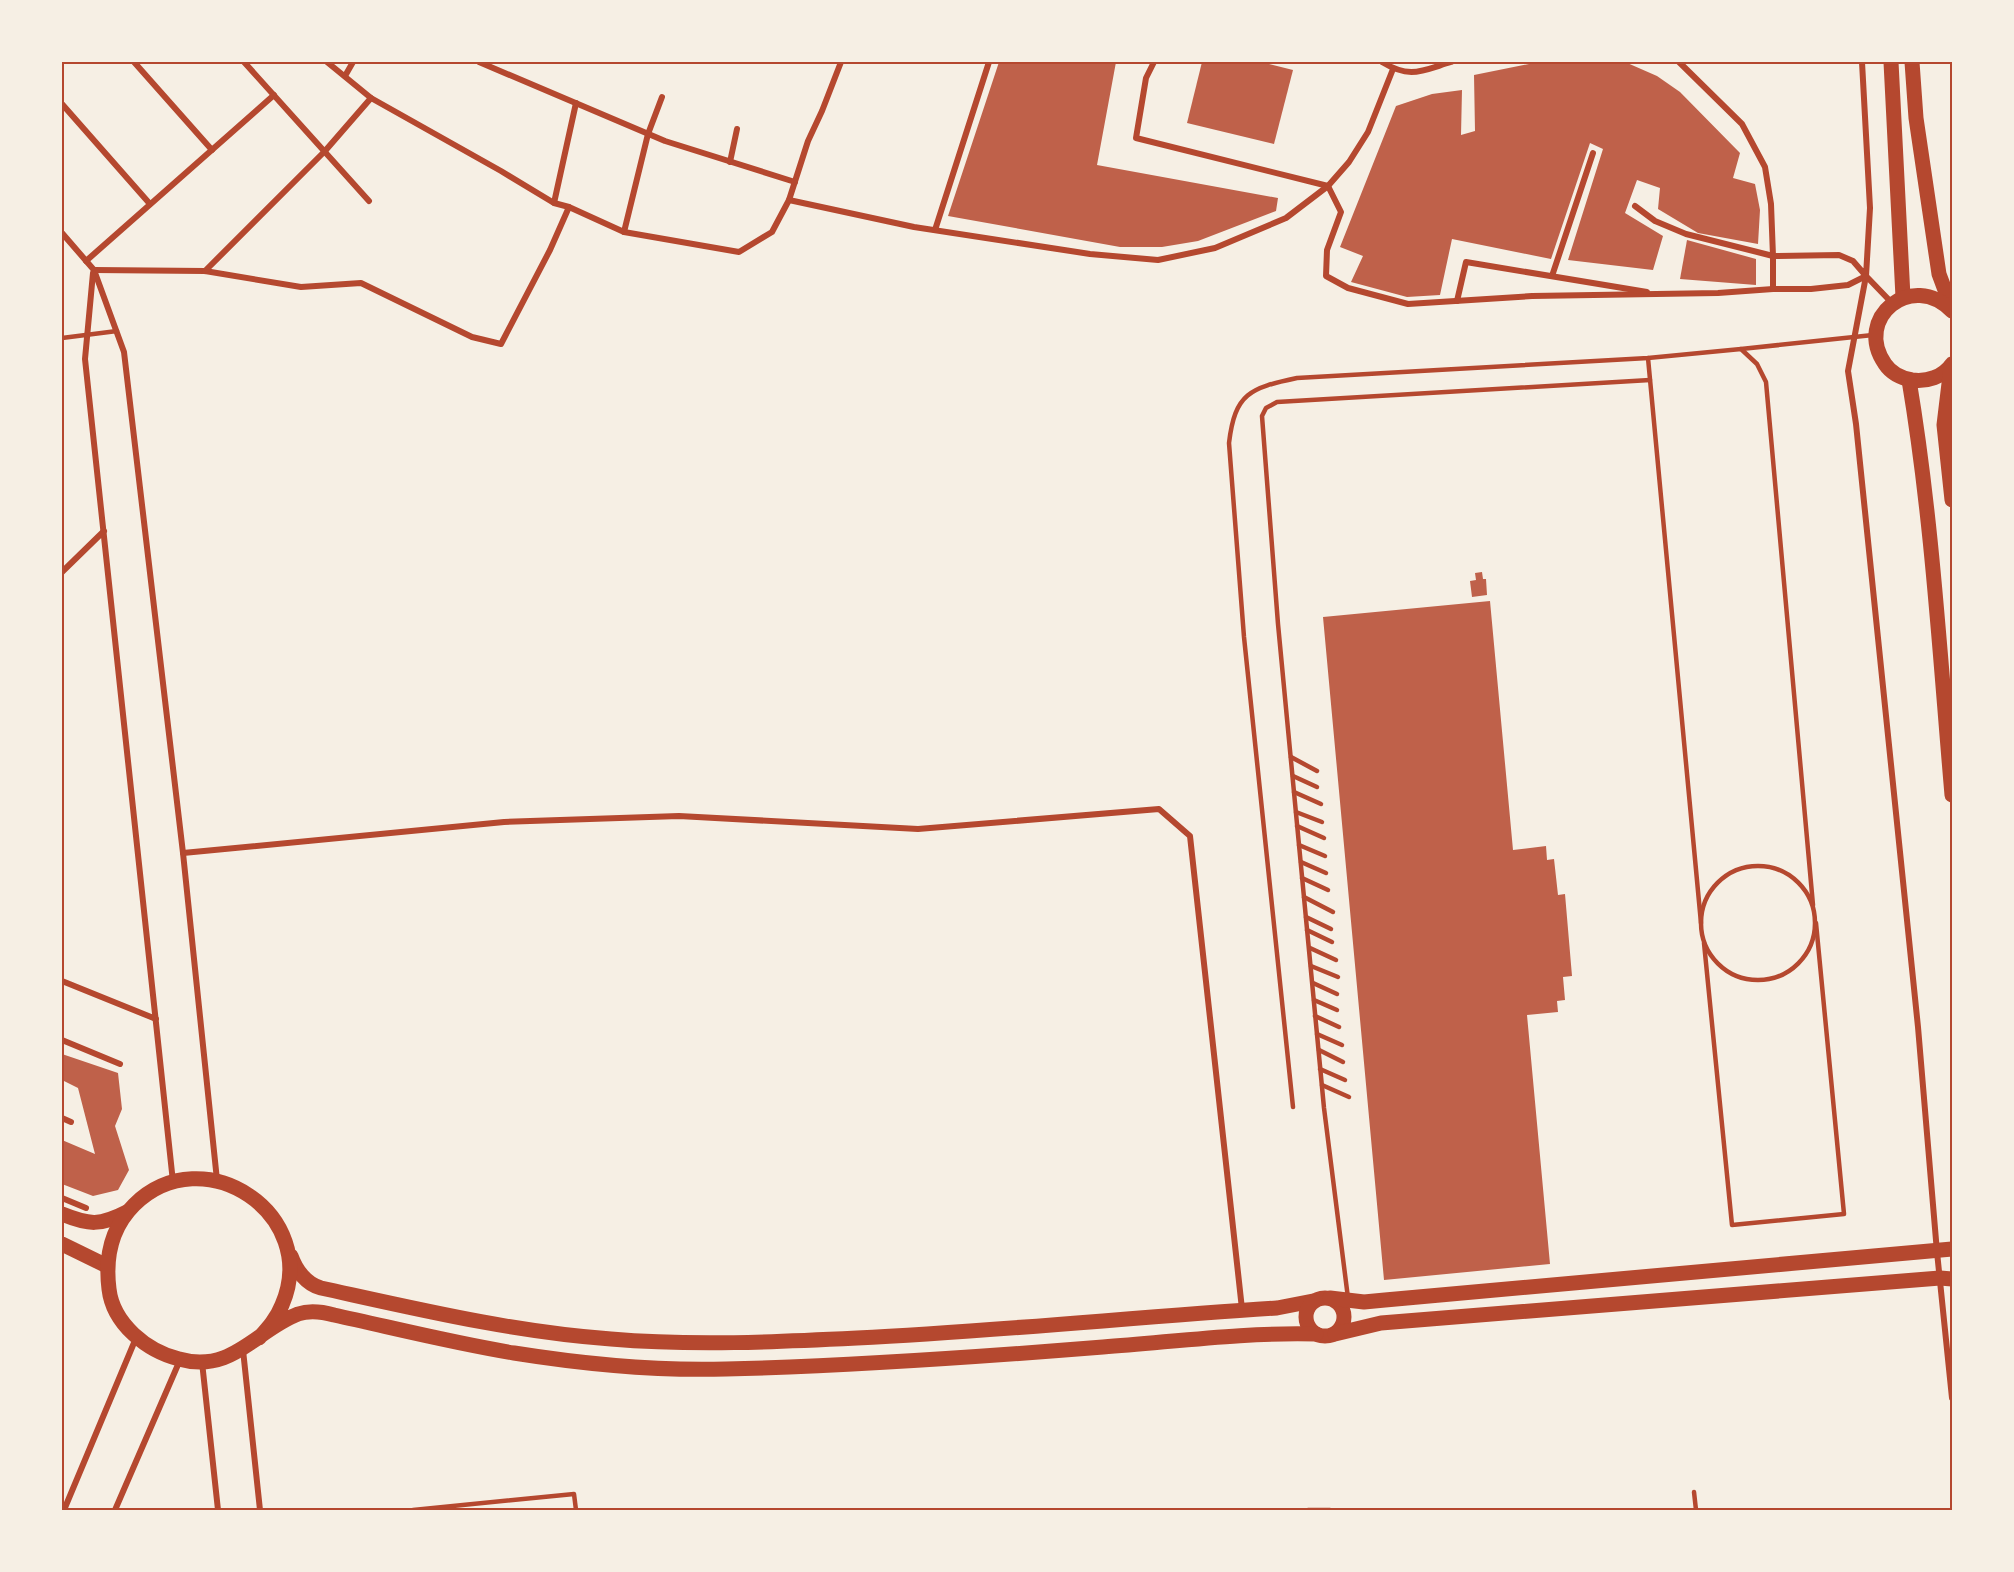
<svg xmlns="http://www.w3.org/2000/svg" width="2014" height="1572" viewBox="0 0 2014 1572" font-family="'Golos Text',sans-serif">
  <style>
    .building { fill: #bf614a }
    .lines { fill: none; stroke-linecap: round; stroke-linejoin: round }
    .service { stroke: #b5482f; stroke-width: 4.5 }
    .minor { stroke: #b5482f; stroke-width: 6 }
    .trunk { stroke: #b5482f; stroke-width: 15 }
    .neatline { fill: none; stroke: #b5482f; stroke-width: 2 }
  </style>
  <rect width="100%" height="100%" fill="#f6efe4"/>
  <g class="building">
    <polygon points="999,62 1116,62 1097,165 1278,198 1276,211 1198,241 1162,247 1120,247 948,216"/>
    <polygon points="1202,62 1261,62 1293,70 1274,144 1187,123"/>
    <polygon points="1625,62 1657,76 1680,92 1740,153 1733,178 1755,184 1760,210 1758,244 1698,233 1658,209 1660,188 1637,180 1625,213 1663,236 1653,270 1568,260 1603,149 1590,143 1551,259 1452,239 1440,295 1407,297 1351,282 1363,256 1340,247 1396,106 1432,94 1462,90 1461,135 1475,131 1474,75 1534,63"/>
    <polygon points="1687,240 1756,259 1756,285 1680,279"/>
    <polygon points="1482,572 1483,579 1486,579 1487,595 1472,597 1470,581 1476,580 1475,573"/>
    <polygon points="1490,601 1513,850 1546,846 1547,860 1554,859 1558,895 1565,894 1572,976 1563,977 1565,1000 1557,1001 1558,1012 1527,1015 1550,1264 1384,1280 1323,617"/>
    <polygon points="62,1054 118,1073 122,1109 115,1126 129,1170 118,1190 93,1196 62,1184 62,1140 95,1154 78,1088 62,1080"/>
  </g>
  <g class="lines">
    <g class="service">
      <polyline points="62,338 117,331"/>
      <polyline points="1741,349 1873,335"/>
      <polyline points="1648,358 1701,923"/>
      <polyline points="1291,757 1317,771"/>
      <polyline points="1293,776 1317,787"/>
      <polyline points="1294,792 1321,804"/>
      <polyline points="1296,812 1322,822"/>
      <polyline points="1297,826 1324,838"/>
      <polyline points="1299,845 1325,856"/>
      <polyline points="1301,862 1326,873"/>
      <circle cx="1758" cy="923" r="57"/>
      <polyline points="1302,878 1328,890"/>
      <polyline points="1304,897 1333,912"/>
      <polyline points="1306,917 1331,929"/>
      <polyline points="1307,930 1332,942"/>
      <polyline points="1704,943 1732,1225 1844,1214 1816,923"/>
      <polyline points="1310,948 1336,960"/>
      <polyline points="1311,966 1338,977"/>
      <polyline points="1313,983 1337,994"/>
      <polyline points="1314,1000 1337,1010"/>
      <polyline points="1315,1016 1339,1027"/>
      <polyline points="1317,1034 1342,1045"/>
      <polyline points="1319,1050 1343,1062"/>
      <polyline points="1320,1069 1345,1080"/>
      <polyline points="1322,1085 1349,1097"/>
      <path d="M1293,1107L1244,637L1229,443C1235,393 1250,388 1297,378L1648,358L1741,349L1757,364L1766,382L1813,905"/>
      <polyline points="1348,1298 1324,1108 1278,624 1262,416 1266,408 1277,402 1650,380"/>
      <polyline points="1694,1492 1696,1510"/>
      <polyline points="413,1510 574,1494 576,1510"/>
      <polyline points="1308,1510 1330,1510"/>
    </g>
    <g class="minor">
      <polyline points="134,62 212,150"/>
      <polyline points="244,62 369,201"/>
      <polyline points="327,62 371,98 501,171 554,203 569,207 624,232 739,252 772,232 789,200 808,141 822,111 841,62"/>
      <polyline points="479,62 665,141 795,182"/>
      <polyline points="1154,62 1146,78 1136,138 1328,186 1341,212 1327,250 1326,276 1348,288 1408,304 1532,296 1718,293 1773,289 1811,289 1848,285 1866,276 1892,303"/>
      <path d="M1382,62C1410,79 1421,71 1451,62"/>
      <polyline points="1679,62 1742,124 1765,167 1771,204 1773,256 1839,255 1853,261 1866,276 1870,208 1862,62"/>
      <polyline points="345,76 353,62"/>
      <polyline points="62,104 150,204"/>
      <polyline points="730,162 737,129"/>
      <polyline points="789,200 914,227 1090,254 1158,260 1215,248 1286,218 1328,186 1349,162 1368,132 1393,69"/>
      <polyline points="554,203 576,103"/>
      <polyline points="1635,206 1655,221 1686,234 1773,256 1773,289"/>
      <polyline points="935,230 989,62"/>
      <polyline points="624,232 648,134 662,97"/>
      <polyline points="62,233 94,270 124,352 183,853 217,1180"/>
      <polyline points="86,261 274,95"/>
      <polyline points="94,270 205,271 301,287 361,283 472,337 501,344 550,250 569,207"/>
      <polyline points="205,271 325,151 371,98"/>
      <polyline points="93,273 85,359 173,1182"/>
      <polyline points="1552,276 1593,153"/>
      <polyline points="1866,276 1848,371 1856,424 1918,1027 1937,1252 1952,1398"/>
      <polyline points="1457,301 1466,262 1647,292"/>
      <polyline points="62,572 104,531"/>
      <polyline points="183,853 504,822 679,816 918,829 1159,809 1190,836 1242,1309"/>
      <polyline points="62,981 156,1019"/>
      <polyline points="62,1040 120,1064"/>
      <polyline points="62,1118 71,1122"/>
      <polyline points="62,1198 86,1208"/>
      <polyline points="243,1350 260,1510"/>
      <polyline points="202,1362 218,1510"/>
      <polyline points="64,1510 136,1338"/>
      <polyline points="115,1510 180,1360"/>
    </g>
    <g class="trunk">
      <polyline points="1891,62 1903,297"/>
      <polyline points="1912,62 1916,118 1939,274 1952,309"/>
      <path d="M1952,311C1912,270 1853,318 1885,364C1891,373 1901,378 1912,380C1927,382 1943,377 1952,364"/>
      <polyline points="1951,367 1944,425 1952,500"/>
      <path d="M1909,380C1932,517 1940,657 1952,795"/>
      <path d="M62,1214C89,1225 100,1226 127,1212"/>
      <polyline points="62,1244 107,1266"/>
      <path d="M291,1256C296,1270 306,1284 321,1288C417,1309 513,1332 611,1339C693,1346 775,1342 857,1338C998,1331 1137,1317 1277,1308L1313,1301"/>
      <circle cx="1325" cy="1317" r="19"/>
      <polyline points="1330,1298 1364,1302 1385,1300 1952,1249"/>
      <polyline points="1335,1334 1381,1323 1940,1278 1952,1279"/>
      <path d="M259,1338C268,1328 277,1318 282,1305C321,1215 204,1136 134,1205C111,1228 105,1257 109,1289C113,1324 147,1351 179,1359C232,1374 256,1330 298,1314C310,1310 323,1312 334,1315C394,1328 453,1343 514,1353C583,1364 656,1371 726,1369C852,1366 978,1357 1103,1347C1173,1342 1245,1332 1316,1334"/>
    </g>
  </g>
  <rect width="2014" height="1572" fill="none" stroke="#f6efe4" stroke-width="126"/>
  <rect x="63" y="63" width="1888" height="1446" class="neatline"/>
</svg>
